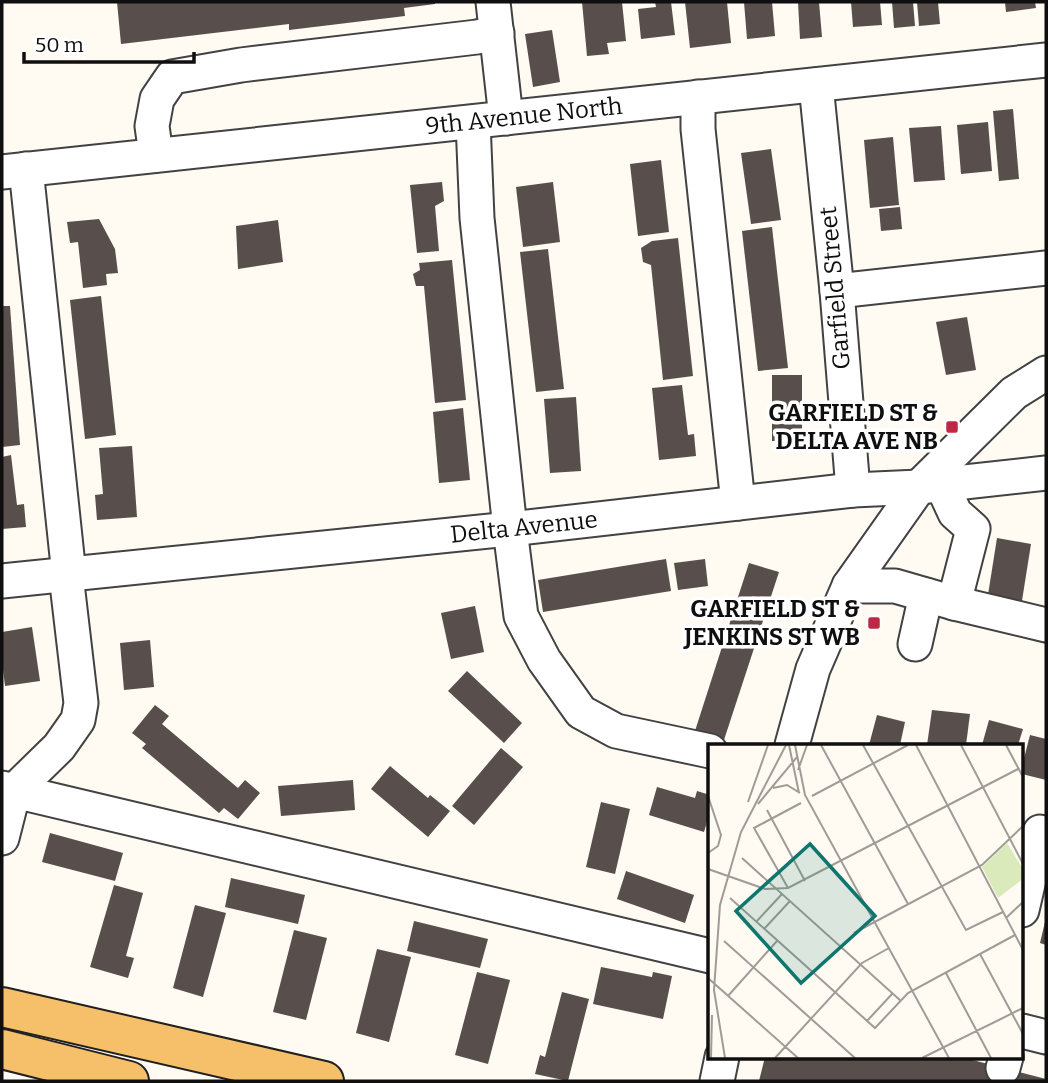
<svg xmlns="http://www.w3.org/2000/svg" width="1048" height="1083" viewBox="0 0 1048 1083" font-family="Bitter,serif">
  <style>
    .building { fill: #584f4c }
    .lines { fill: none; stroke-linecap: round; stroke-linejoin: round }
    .minor-casing { stroke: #424242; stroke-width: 37 }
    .major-casing { stroke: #202020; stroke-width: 42 }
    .minor { stroke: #fff; stroke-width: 33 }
    .major { stroke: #f6c06a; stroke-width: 38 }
    .poi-dot { fill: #bf2845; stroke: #fff; stroke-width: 2.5 }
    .labels { text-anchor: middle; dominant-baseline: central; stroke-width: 7; stroke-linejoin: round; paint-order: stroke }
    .street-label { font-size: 24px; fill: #0f0f0f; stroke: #fff }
    .poi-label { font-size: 24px; font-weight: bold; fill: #0f0f0f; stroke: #fff; text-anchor: end }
    .inset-road { fill: none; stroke: #9f9c97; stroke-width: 2 }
    .view { fill: #0f766e; fill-opacity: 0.15; stroke: #0f766e; stroke-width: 3.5 }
    .inset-edge { fill: none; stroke: #0f0f0f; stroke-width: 3.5 }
  </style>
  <rect width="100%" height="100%" fill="#fffaf2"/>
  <g class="building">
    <polygon points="117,2 435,2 435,4 404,8 405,16 289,30 289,24 121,44"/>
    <polygon points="582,2 622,2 626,41 607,43 609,54 587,56"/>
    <polygon points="655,2 671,2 675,35 641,39 638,9 656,7"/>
    <polygon points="685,2 727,2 731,43 690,48"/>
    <polygon points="744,2 772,2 775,36 747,39"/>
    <polygon points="798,2 819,2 822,37 800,39"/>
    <polygon points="851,2 880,2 882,25 853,27"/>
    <polygon points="892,2 913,2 915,26 894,28"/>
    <polygon points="917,2 938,2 940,24 919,26"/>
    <polygon points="1005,2 1035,2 1036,8 1006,12"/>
    <polygon points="552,30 560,82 533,87 525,34"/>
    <polygon points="1013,109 1019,179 999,181 993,111"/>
    <polygon points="988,122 992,171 961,174 957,125"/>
    <polygon points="941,126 945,180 914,182 909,128"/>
    <polygon points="893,137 899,205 870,208 864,140"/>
    <polygon points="771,149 781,220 751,224 741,153"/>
    <polygon points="661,160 669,232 638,236 630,164"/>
    <polygon points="442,182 444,201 435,206 439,251 417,253 410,185"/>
    <polygon points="553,182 560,242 523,247 516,187"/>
    <polygon points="900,207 902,229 881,231 879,209"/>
    <polygon points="99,219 115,249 118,273 106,274 107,285 83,288 78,242 70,243 67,222"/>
    <polygon points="278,220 283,262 238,269 236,226"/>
    <polygon points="772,227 788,368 758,371 742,231"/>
    <polygon points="678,238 693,376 663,380 651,265 643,262 641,248 652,241"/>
    <polygon points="548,249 564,389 536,392 520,252"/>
    <polygon points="452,260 466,400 435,403 424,286 416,286 413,274 420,270 419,263"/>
    <polygon points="101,296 116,435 85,439 70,300"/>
    <polygon points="2,306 10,306 20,445 2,447"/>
    <polygon points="967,317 976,370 946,375 936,322"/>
    <rect x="772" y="375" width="30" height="66"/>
    <polygon points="682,385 688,435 694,434 696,456 659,460 652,388"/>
    <polygon points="576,397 581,471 550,473 544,399"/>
    <polygon points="463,408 470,480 439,483 433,412"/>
    <polygon points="132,446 137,517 97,520 95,495 103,494 99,448"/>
    <polygon points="11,455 17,505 24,504 26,527 2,529 2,457"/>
    <polygon points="997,538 1031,544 1021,607 987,601"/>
    <polygon points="666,559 671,591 543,612 538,580"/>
    <polygon points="705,559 708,586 678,590 674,563"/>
    <polygon points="749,563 779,572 723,743 694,734"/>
    <polygon points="475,606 484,652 451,659 441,613"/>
    <polygon points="32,627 40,681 5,686 2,661 2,632"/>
    <polygon points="150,640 154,687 124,690 120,643"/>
    <polygon points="467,671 522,723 504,743 448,691"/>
    <polygon points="155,705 169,716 162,724 238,788 245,780 260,793 238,819 224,808 219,813 142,748 146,744 132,733"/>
    <polygon points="932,710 970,714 966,745 927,745"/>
    <polygon points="877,715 905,722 900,745 869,745"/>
    <polygon points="989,720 1023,729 1018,745 982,745"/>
    <polygon points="1030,735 1046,739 1046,780 1022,774 1022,766"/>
    <polygon points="501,748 523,767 474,825 452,806"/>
    <polygon points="390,766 428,798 430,795 450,811 428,837 371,789"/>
    <polygon points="353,780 355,810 281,816 278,786"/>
    <polygon points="657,787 695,798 697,791 710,795 710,812 704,832 649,815"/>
    <polygon points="601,802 630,809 615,874 586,867"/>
    <polygon points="50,833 123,853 115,881 42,862"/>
    <polygon points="626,871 694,895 685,923 617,899"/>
    <polygon points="231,878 305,895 298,924 225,907"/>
    <polygon points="114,885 143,893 126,956 134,958 128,978 90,967"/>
    <polygon points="195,905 226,913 203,997 173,988"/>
    <polygon points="414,921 488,939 480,968 407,951"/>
    <polygon points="1045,922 1046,922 1046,945 1040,943"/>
    <polygon points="294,930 327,938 306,1020 273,1012"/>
    <polygon points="377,949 411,957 389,1042 356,1033"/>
    <polygon points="601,967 652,977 653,972 672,976 663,1019 593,1004"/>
    <polygon points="477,972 510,980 488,1064 455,1055"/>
    <polygon points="562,992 589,999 568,1081 535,1074 540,1055 545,1057"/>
    <polygon points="765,1057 961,1057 1046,1079 1046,1081 759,1081"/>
  </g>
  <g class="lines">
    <g class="minor-casing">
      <g id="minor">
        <polyline points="493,2 506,118"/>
        <polyline points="816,85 837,291 853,490"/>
        <polyline points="698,97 698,129 738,503"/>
        <polyline points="473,122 477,218 510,529 521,616 544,660 581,712 616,731 710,751"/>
        <polyline points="156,155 152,126 157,99 172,77 241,65 477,37 497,33"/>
        <polyline points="26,169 69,575"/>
        <polyline points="2,172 1046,60"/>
        <polyline points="837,291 1046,268"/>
        <polyline points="942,485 955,513 973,529 954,603"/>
        <polyline points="2,581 510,529 853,490 919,487 1046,473"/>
        <polyline points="849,586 895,586 954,603 1046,625"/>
        <polyline points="915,644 926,595"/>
        <polyline points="792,745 813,669 849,586 919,487 1014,393 1046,373"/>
        <polyline points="2,788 710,956"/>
        <polyline points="2,838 14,791 59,747 78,720 81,703 66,575"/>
        <polyline points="1022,910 1040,832"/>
        <polyline points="1022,1031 1046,1037"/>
        <polyline points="1003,1068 1006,1057"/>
        <polyline points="717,1081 722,1057"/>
      </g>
    </g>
    <g class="major-casing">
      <g id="major">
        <polyline points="2,1007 324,1081"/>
        <polyline points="2,1049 129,1081"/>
      </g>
    </g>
    <use href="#minor" class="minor"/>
    <use href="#major" class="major"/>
  </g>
  <g class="poi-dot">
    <rect x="945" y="420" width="14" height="14" rx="3.5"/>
    <rect x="867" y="616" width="14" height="14" rx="3.5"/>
  </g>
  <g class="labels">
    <g class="street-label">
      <text transform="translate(524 116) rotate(-6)">9th Avenue North</text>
      <text transform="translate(835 288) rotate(-95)">Garfield Street</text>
      <text transform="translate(524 527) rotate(-6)">Delta Avenue</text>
    </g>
    <g class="poi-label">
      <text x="938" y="413">GARFIELD ST &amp;<tspan x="938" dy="28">DELTA AVE NB</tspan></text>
      <text x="860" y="609">GARFIELD ST &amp;<tspan x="860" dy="28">JENKINS ST WB</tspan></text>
    </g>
  </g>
  <g transform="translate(708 744)">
    <rect width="315" height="315" fill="#fffaf2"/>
    <path d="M299,99L315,125V135L290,154L274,123Z" fill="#daeabb"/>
    <path class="inset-road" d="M81,1L91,49M87,1L97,51L241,314M113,1L200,160M155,1L258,186L295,168M208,1L315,206M253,1L315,120M298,1L315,33M90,26L99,1M65,44L79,41L92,49M0,52L13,91L10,102L0,109M104,52L200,1M40,58L60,1M50,60L89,13M59,66L97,137M34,114L193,257M0,125L57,145L80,144L310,25M80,144L46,84L93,59M22,154L167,284L200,249L307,191M298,174L315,158M48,178L74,150M56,185L82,157M146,189L274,121L315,82M16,197L147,314M272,210L315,290M238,229L283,314M0,234L90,314M20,252L69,197M159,277L184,250M3,314L4,271M17,314L6,246L12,161L33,88L78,1M67,314L154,219L181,204M214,314L315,264"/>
    <path class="view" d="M102,100L167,172L93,239L28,167Z"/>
    <rect width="315" height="315" class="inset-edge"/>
  </g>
  <rect width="1048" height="1083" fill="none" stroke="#0f0f0f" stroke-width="7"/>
  <path d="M24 52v10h170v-10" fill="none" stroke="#0f0f0f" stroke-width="3.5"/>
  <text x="35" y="52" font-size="21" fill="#0f0f0f" stroke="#ffffff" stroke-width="5" paint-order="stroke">50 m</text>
</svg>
